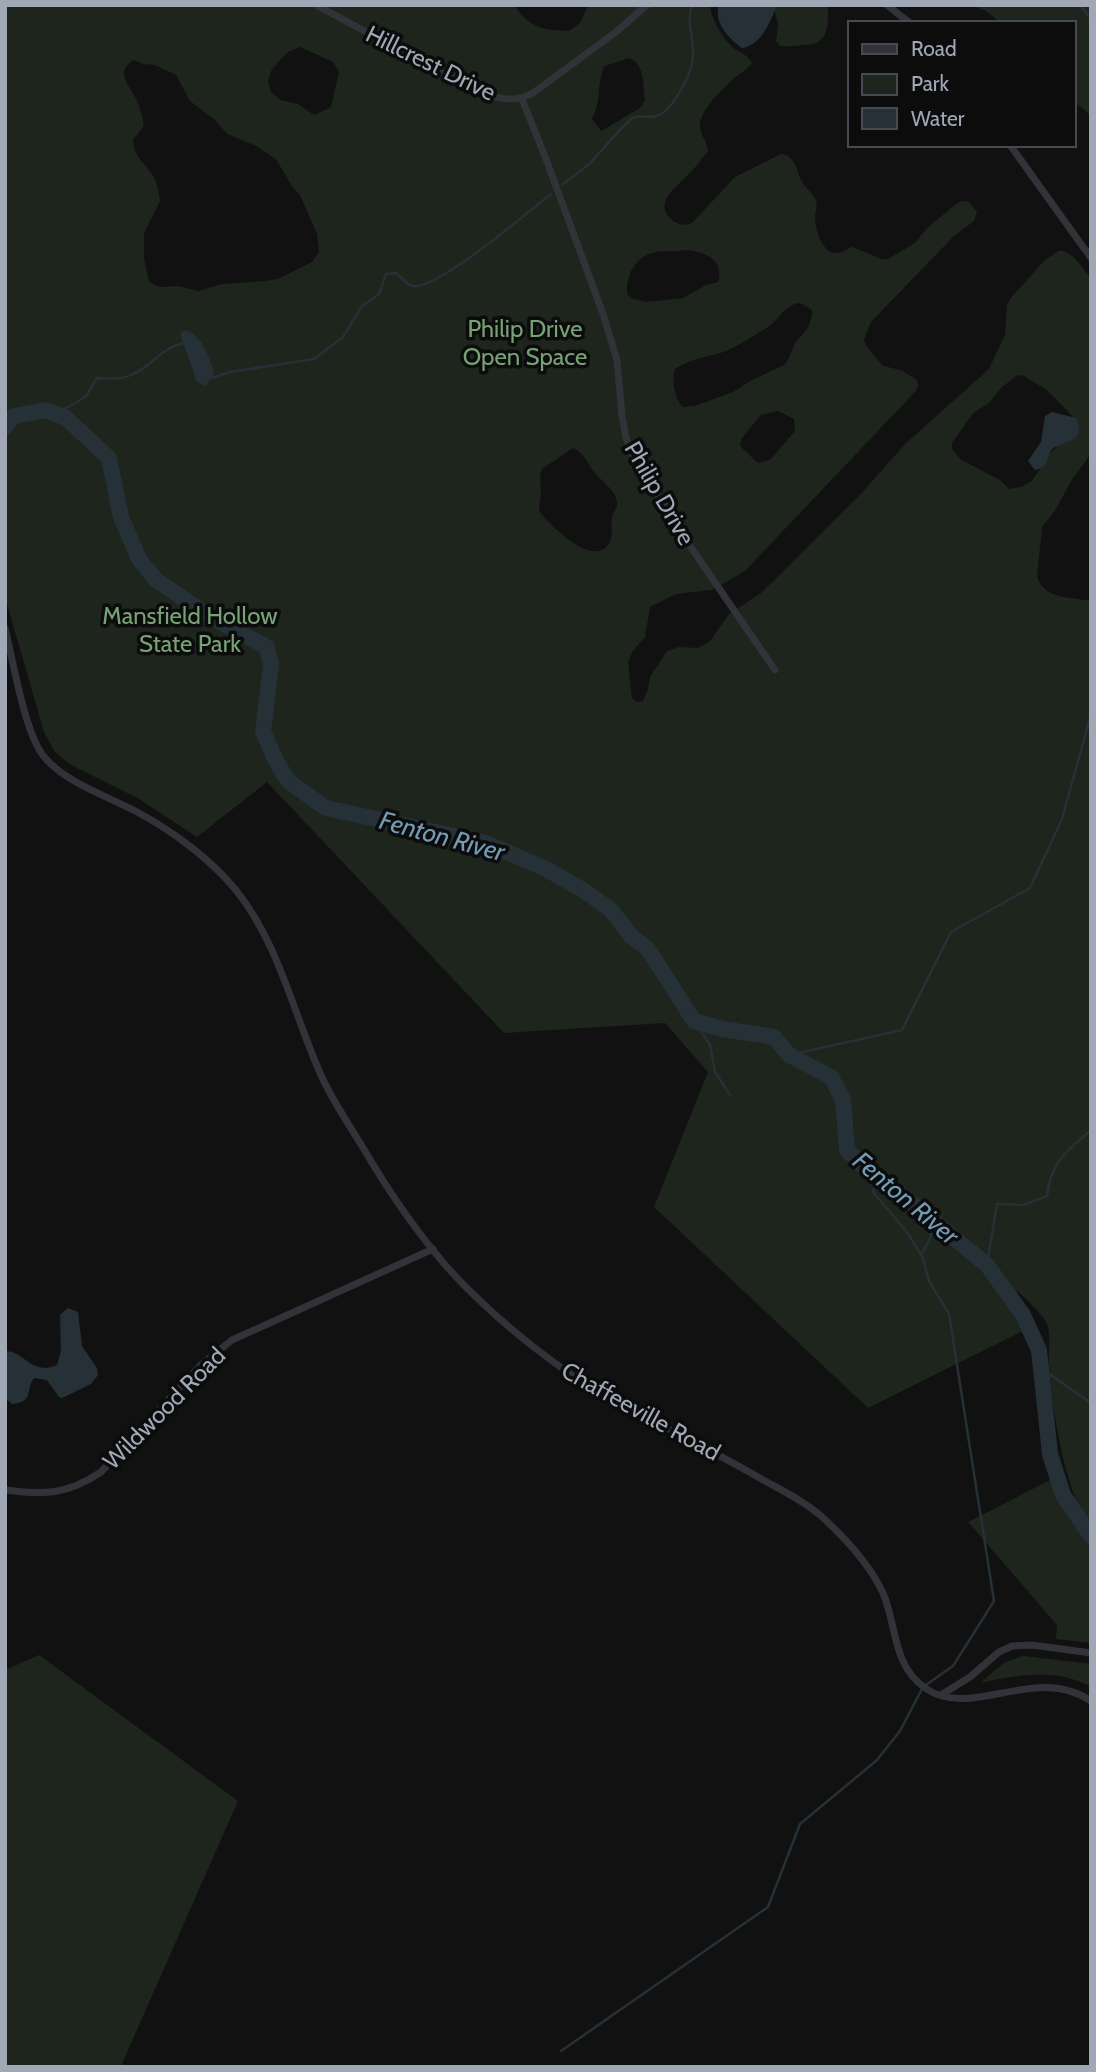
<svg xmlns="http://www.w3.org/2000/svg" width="1096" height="2072" viewBox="0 0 1096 2072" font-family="Cabin,sans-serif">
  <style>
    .green { fill: #1d251d; fill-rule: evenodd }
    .water { fill: #263137 }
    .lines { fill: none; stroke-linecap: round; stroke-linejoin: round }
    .stream { stroke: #263137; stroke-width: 2.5 }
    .river { stroke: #263137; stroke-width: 16 }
    .street { stroke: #313338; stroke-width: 7 }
    .labels { text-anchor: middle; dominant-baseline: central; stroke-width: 7; stroke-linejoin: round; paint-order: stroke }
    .street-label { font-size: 24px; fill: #a0a8b5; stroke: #0c0c0d }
    .park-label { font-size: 24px; fill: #76a275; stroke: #0c0c0d }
    .water-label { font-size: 26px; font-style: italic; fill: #739bb4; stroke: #0c0c0d }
  </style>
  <rect width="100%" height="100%" fill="#111112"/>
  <g class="green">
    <path d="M5,5H514C530,28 542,30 569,31L580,23L588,5H711C708,16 726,43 735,49C742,54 747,54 752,63C746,72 738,74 731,81C721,90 700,111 700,125C700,135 707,141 708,151C701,159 695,169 687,176C675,188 653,204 672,220C678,225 685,226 692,223L735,177L781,154C797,156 796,172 803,183C807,190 814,194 816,201C818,207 815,212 815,218C815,229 821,247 831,252C839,256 845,249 852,247L882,259H888L915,243L927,228L960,201L969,202L977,212L974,221L954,236L871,322L864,339L866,346L883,366L901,370L917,380L918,386L915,392L745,571L712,590L676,594L650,607L645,637L633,651L628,662L632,698L636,702L643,701L648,689L650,677L667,651L679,647L698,648L710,641L729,614L761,593L859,496L905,444L989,369L1005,335L1007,305L1010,299L1044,261L1060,250C1077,255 1080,266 1091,278V454L1073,478L1054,512L1042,527L1037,577C1045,600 1071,597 1091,601V1526C1066,1499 1051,1403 1049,1365C1048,1353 1051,1339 1048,1327C1043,1313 1027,1301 1017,1290L1023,1331L868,1408L654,1207L708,1072L665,1023L504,1033L267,782L197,837L139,799L69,764L54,751L44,732L5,597ZM300,47L333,62L339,72L331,107L314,115L298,104L280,100L271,92L268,80L272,69L288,52ZM629,58C645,63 643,86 645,100L640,108L601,131L592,119C602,101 596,82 605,66ZM133,60L143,64L155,65L176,75L190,101L216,121L227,134L256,146L276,159L291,185L300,195L317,234L319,252L312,262L278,279L265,281L222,284L198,291L179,286L160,287L149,282L144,258V233L160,201C159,192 157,182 152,174C143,162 134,156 133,140L144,126C143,117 140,107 136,99C129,85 115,73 133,60ZM686,250C704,251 725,260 718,282L706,285L683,298L645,302L631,298L627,294C626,277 634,258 652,253C663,250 675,252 686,250ZM797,303L802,304L812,310V316L808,328L795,343L788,360L784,365L750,381L733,392L695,406L683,407C675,401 671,379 675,369C693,357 708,358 726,351C740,345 755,335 768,327C780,319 781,309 797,303ZM1022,375L1047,390L1076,420L1075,427L1049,455L1032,481L1021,487L1009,489L1000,480L960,459L952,449V443L973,413L989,403L1001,388L1016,376ZM778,411L794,419L795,431L770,460L758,463L744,450L740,445L741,439L761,415ZM573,448C584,452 587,463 594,472C601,481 615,489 617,502C618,508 613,511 612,517C610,525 614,535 609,543C594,570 549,524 539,511L541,493L540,475L542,469Z"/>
    <path d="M773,5H828C828,28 829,45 803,45C795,46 787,47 780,46L776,41L778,24Z"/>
    <polygon points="971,5 1091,5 1091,116 1073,100 1073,23 1001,23 986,11"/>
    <polygon points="1056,1477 1074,1515 1091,1537 1091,1643 1056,1639 1057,1625 968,1522"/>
    <polygon points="39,1655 238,1801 121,2066 118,2067 5,2067 5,1670"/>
    <path d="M1023,1656L1091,1664V1687C1055,1667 1018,1675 980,1683L1005,1662Z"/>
  </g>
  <g class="water">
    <path d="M719,5H775L776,8C769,24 761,45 742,48C729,39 713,22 719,5Z"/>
    <path d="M186,330C203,337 210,358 214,374L206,386L197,382L181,337V332Z"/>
    <path d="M1052,412L1076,418C1087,442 1066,440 1052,449L1044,467L1035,470L1028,461L1041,442L1045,416Z"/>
    <path d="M68,1308L78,1312L82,1346L97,1368L98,1375L91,1384L62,1398L59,1397L47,1380L34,1378C25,1389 35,1402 12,1404L5,1398V1351C25,1351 31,1376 57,1365L61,1351L60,1315Z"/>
  </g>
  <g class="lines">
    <g class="stream">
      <polyline points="1080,5 1091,19"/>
      <path d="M563,184C572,177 581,171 589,164C603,150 615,133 630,120C638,113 646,119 656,116C672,112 688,79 692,64C697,44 685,25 692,5"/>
      <path d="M212,378L230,372L314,359L343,337L362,306L379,294L386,274L396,273C403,278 408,288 418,286C450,279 523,216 551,194"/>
      <path d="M46,410L64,409L74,404L86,396L97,378C108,378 121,380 131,375C153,367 160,347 185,343"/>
      <polyline points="694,1021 710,1045 715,1072 730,1095"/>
      <polyline points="789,1055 902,1030 951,932 1030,888 1062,819 1091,714"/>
      <polyline points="921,1255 930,1239 934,1222"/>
      <path d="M987,1265L997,1204L1023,1205L1047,1196C1051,1161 1066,1152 1091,1130"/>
      <polyline points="1042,1369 1091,1403"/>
      <polyline points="561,2051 768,1907 800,1824 877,1760 900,1731 923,1687 953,1666 994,1601 949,1314 929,1281 923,1258 907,1232 873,1192 877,1180"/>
    </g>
    <polyline class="river" points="5,427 14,416 46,410 66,418 109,458 121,517 139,559 156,580 209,616 267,647 271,665 263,731 275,759 288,781 326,808 486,843 546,869 583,890 610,909 631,936 648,949 694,1021 722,1029 774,1037 789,1055 831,1077 843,1100 847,1150 877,1180 898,1192 987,1265 1023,1315 1039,1350 1050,1454 1063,1495 1091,1536"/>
    <g class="street">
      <path d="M316,5L475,90C496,98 512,104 533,93L616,32L647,5"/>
      <polyline points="887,5 910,23"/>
      <polyline points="522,99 546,159 603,314 617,360 622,415 626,438 633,455 690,546 775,670"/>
      <polyline points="1010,145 1091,258"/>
      <path d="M5,628C13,660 24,729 42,754C62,782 110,797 139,813C174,832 210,859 235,889C279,943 293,1013 321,1075C332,1100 348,1123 362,1146C387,1189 415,1230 447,1267C489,1314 557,1370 613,1400C662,1426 711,1450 758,1477C779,1489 803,1500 821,1516C843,1536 870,1565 883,1593C897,1625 892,1665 925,1688C971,1721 1035,1663 1091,1701"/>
      <path d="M5,1490C44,1495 67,1495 101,1472L202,1364L232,1340L433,1249"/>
      <polyline points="941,1695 970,1677 999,1652 1012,1646 1032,1645 1091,1653"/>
    </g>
  </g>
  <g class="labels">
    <g class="street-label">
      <text transform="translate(431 63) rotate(26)">Hillcrest Drive</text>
      <text transform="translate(660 493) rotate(60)">Philip Drive</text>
      <text transform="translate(164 1408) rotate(-45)">Wildwood Road</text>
      <text transform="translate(641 1411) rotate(29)">Chaffeeville Road</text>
    </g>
    <g class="park-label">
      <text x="525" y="328">Philip Drive<tspan x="525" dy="28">Open Space</tspan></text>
      <text x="190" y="615">Mansfield Hollow<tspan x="190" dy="28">State Park</tspan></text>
    </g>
    <g class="water-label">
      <text transform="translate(442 836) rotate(15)">Fenton River</text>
      <text transform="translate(906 1198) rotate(40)">Fenton River</text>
    </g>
  </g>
  <rect width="1096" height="2072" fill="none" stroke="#a0a8b5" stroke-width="14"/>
  <rect x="848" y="21" width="228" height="126" fill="#0c0c0d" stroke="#474a50" stroke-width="2"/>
  <rect x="862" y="44" width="35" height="10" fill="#313338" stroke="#474a50" stroke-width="2"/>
  <text x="911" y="56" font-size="21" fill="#a0a8b5">Road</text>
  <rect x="862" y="74" width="35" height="21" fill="#1d251d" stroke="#474a50" stroke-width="2"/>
  <text x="911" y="91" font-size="21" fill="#a0a8b5">Park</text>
  <rect x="862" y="108" width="35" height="21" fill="#263137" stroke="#474a50" stroke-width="2"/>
  <text x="911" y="126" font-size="21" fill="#a0a8b5">Water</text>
</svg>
